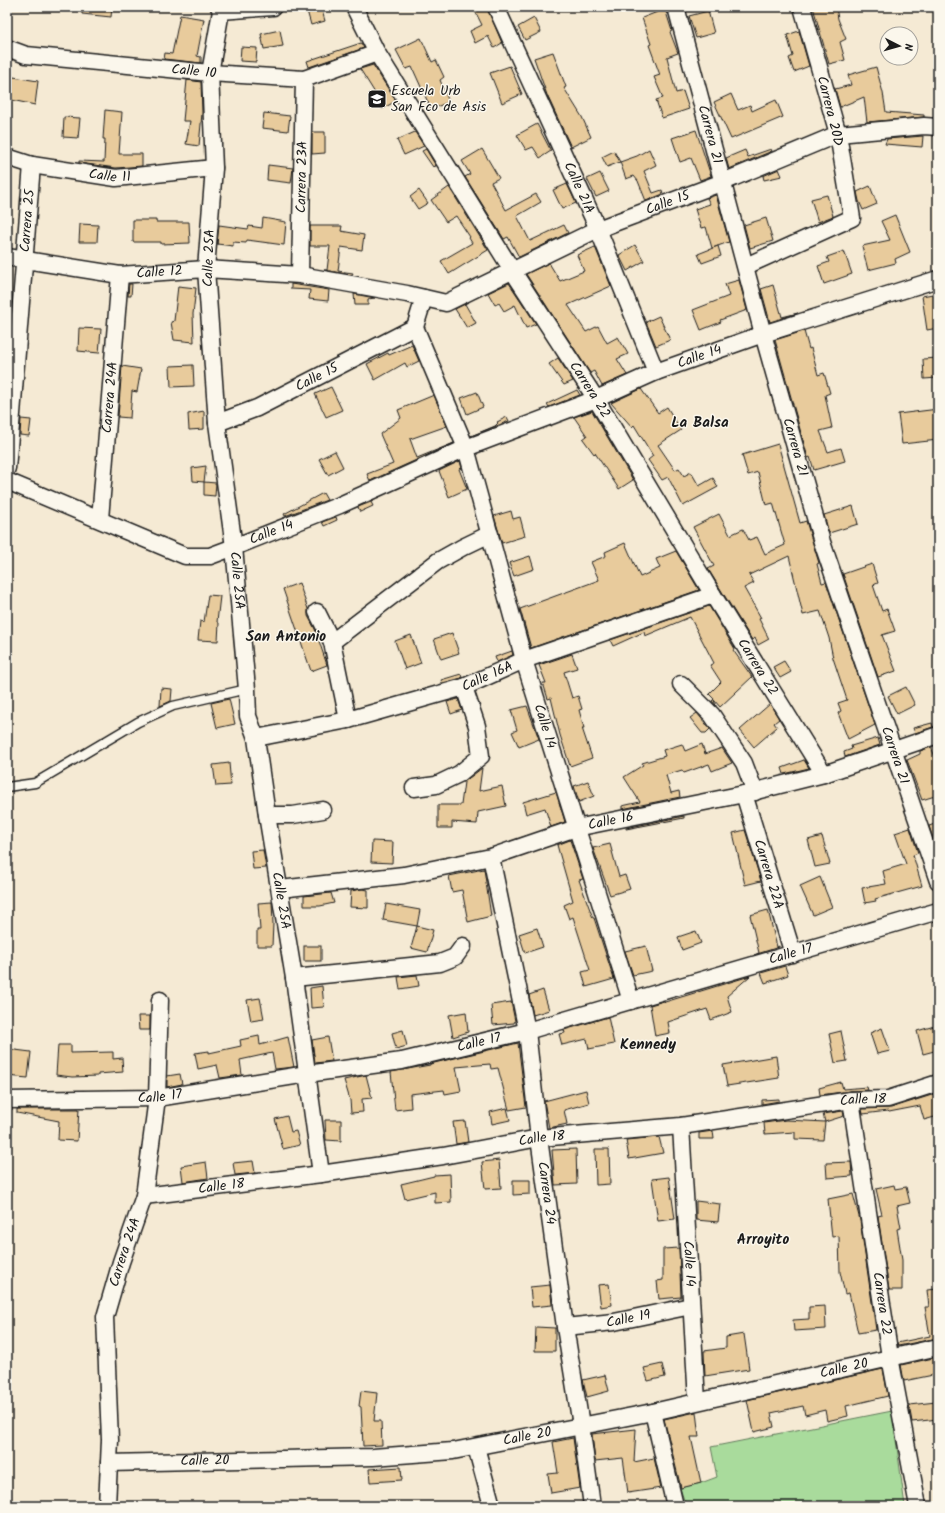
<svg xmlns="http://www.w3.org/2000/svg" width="945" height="1513" viewBox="0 0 945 1513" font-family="Kalam,sans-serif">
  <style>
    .green { fill: #a9db9c; stroke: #627c5c }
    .building { fill: #e8cb9c; stroke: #1c1c1c }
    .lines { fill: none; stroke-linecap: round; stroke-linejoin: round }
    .lane-casing { stroke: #1c1c1c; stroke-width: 11 }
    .street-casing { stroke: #1c1c1c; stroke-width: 19 }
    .lane { stroke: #fbf7ec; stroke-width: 8 }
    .street { stroke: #fbf7ec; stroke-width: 16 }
    .labels { text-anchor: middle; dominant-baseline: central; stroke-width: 3; stroke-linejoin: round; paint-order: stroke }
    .street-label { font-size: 14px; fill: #1c1c1c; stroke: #fbf7ec }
    .poi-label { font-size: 14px; fill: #1c1c1c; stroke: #fbf7ec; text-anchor: start }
    .neighbourhood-label { font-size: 15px; font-weight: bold; fill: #1c1c1c; stroke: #fbf7ec }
  </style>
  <rect width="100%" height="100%" fill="#f5ead4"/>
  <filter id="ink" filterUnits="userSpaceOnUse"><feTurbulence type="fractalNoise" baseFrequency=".025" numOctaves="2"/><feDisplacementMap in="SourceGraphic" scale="8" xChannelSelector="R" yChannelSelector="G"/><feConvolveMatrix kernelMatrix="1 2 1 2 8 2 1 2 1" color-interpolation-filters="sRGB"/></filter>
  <g filter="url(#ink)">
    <polygon class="green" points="892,1411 905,1506 686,1506 680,1488 701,1483 717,1477 711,1447"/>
    <g class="building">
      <polygon points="82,7 112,7 111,17 82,14"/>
      <polygon points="306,7 321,7 325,21 311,25"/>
      <polygon points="473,7 487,7 502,43 494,48 488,36 475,43 470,31 482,25"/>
      <polygon points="813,7 836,7 838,19 846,39 840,42 845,60 829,64"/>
      <polygon points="665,9 672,31 670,32 678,53 667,57 676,93 683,91 689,109 662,118 656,100 663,98 654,77 660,75 649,45 651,44 642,18"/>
      <polygon points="708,11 714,33 696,38 689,16"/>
      <polygon points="180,15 204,19 197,56 201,57 201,63 164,59 165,53 172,54"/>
      <polygon points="534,18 541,32 525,40 518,27"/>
      <polygon points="280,30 283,46 264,49 261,34"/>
      <polygon points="799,31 809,66 794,72 789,58 793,56 787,35"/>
      <polygon points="421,38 432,62 436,60 444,77 440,80 449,102 431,109 412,67 406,69 396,50"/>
      <polygon points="361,43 364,48 309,67 307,61"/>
      <polygon points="241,47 257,48 256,62 240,61"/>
      <polygon points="553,52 566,87 564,88 582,117 591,137 571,147 547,95 534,58"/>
      <polygon points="373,65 396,101 382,109 373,95 375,93 360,69"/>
      <polygon points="510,66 522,94 502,103 490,73"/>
      <polygon points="876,67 883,93 886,112 924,115 924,117 867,122 864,97 840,107 835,89 851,85 848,75"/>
      <polygon points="7,76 38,81 35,105 7,99"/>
      <polygon points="187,80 201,82 202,113 199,146 186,144 190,121 183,121"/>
      <polygon points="731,94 738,110 750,105 752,111 776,100 783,117 731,139 714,102"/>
      <polygon points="105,110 122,112 119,154 142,154 142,166 116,168 79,163 79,161 104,162 105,139 103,139"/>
      <polygon points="264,113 290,116 288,131 262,128"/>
      <polygon points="64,117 80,118 78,138 63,137"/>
      <polygon points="537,124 551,151 540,158 533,147 526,150 517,135"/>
      <polygon points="696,130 711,176 700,180 691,158 680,162 672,138"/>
      <polygon points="312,132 325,132 325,153 312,154"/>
      <polygon points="415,132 424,146 404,155 397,140"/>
      <polygon points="923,136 922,147 885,144 887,139"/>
      <polygon points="426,149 436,166 433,167 422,151"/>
      <polygon points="482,149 499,178 491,182 506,210 536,194 541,202 517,216 530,241 564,225 568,233 519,257 508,237 504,239 465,177 470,174 462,161"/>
      <polygon points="649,149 656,165 644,171 653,193 662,190 663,194 646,201 638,181 634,176 626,179 620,162 637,156"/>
      <polygon points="771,149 772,151 729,169 726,158 745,150 748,157"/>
      <polygon points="614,151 620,162 607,167 602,157"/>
      <polygon points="268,165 293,168 291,183 267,180"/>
      <polygon points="779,169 782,176 764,180 763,176"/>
      <polygon points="600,173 609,191 596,197 587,179"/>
      <polygon points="567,184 576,203 562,209 553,190"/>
      <polygon points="870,186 877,204 863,210 859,201 857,192"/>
      <polygon points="449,187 488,250 449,274 441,261 472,243 469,238 470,237 456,216 446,222 431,200"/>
      <polygon points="419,190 428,203 418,209 410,197"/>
      <polygon points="716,195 729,242 712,248 706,227 701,228 695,209 710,204 707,198"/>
      <polygon points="827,195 833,216 818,222 811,199"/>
      <polygon points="895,215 910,252 895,259 896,263 868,270 862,246 890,240 881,221"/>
      <polygon points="263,218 286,222 284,245 247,240 246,243 233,242 233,246 217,244 219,225 248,229 249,226 262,228"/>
      <polygon points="766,218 773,241 750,248 744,225"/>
      <polygon points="133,220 156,220 156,222 189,222 190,243 161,244 161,242 133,242"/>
      <polygon points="80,224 98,225 97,242 79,242"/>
      <polygon points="310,226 342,226 341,231 364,235 362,250 341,247 338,271 353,273 352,275 324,270 327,270 330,246 310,246"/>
      <polygon points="635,245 644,261 627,271 619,255"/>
      <polygon points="718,246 721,256 702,263 698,254"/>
      <polygon points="595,247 611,286 568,305 586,332 598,326 607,343 618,337 628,354 617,359 627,375 602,386 594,371 590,373 526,274 549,263 560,281 584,271 577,255"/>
      <polygon points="844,251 852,274 824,284 818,266 829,262 827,257"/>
      <polygon points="739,280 747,310 720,320 721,322 701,330 693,310 729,296 725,284"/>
      <polygon points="509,283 536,324 526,328 515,305 504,311 499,303 495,305 488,293"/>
      <polygon points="129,284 132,284 131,296 128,296"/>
      <polygon points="291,284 329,290 328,301 309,299 310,290 291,289"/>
      <polygon points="773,285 782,317 798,313 770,322 761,289"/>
      <polygon points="178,286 196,288 193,314 194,342 174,340 171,322 174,321"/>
      <polygon points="938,293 938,328 927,330 922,296"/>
      <polygon points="354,294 375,298 368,299 368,305 355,305"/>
      <polygon points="465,304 476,323 467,328 455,309"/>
      <polygon points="659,316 670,340 656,346 646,322"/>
      <polygon points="79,328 101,329 99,353 78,351"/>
      <polygon points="804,331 809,349 811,348 818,375 824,373 830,393 825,395 832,428 820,431 828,452 841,448 845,461 814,470 810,457 808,458 775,340"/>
      <polygon points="412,345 419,361 407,367 405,363 375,380 367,364 388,353 389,355"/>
      <polygon points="558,358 573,381 564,385 549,364"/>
      <polygon points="938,358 938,378 924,379 923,359"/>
      <polygon points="193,365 194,386 171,387 170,366"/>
      <polygon points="122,366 141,369 137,392 132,391 130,418 118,417"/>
      <polygon points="331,387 342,410 326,417 315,394"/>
      <polygon points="641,389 658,413 667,407 681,430 658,445 675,470 679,468 684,476 691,472 699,486 713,478 718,487 683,506 668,477 662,480 648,460 653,456 634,425 632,427 611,403"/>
      <polygon points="577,390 580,395 549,407 547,404"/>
      <polygon points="477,392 483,407 467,414 461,398"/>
      <polygon points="434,395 447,426 410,439 417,458 454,443 370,481 367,474 393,464 380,434 401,418 398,410"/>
      <polygon points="938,409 938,440 902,444 898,414"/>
      <polygon points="204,411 204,429 189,430 188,414"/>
      <polygon points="592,411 633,480 619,489 595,453 594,454 583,439 587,436 574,417"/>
      <polygon points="507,417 509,421 471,436 495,426 498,423 497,422"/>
      <polygon points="21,419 31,420 29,436 20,435"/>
      <polygon points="778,444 800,523 806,521 819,563 817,564 822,583 826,582 875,725 848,739 838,713 841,711 838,703 847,700 833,658 829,638 820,611 803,615 789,556 749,575 754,583 744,588 761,618 759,619 769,639 758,645 755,638 752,640 708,569 714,566 693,527 719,514 730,535 743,529 749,540 757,537 765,554 785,545 773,503 766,505 758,472 748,475 742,455"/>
      <polygon points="335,451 343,467 328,475 319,459"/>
      <polygon points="460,461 462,468 459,469 467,489 449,497 439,471"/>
      <polygon points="206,466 204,482 193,481 192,468"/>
      <polygon points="204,482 216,483 215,496 204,495"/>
      <polygon points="323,493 327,500 285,516 284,514"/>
      <polygon points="371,502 373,506 360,512 358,507"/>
      <polygon points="853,506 858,524 829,533 824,515"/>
      <polygon points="511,511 513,519 520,517 525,536 502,543 494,516"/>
      <polygon points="336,517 337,520 324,526 322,522"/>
      <polygon points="625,543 640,577 660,568 656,559 676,551 699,590 531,648 520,609 599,580 591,562 606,556 605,552"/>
      <polygon points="530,556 534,569 514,576 509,563"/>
      <polygon points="872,564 878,583 873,585 882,611 887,609 895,631 882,635 896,671 878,677 843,574"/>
      <polygon points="299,583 308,609 308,616 315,629 327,665 311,671 283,589"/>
      <polygon points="208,595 220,596 217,622 219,623 218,641 198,640 200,621 204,622"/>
      <polygon points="709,606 735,649 733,650 752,677 720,707 714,700 716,706 712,701 714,699 709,694 721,682 710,665 714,663 690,617 645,636 644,632 613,646 610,640"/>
      <polygon points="452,633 459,653 441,659 434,639"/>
      <polygon points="411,635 421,663 405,669 395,641"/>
      <polygon points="512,651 513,655 497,662 495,657"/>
      <polygon points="572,654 577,668 564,672 572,698 578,696 582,709 579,710 584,728 582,728 592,758 570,766 560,735 551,698 548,699 543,683 546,683 539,665"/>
      <polygon points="784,661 791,672 780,678 773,667"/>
      <polygon points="461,674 462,678 442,683 441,680"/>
      <polygon points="906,687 915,705 897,714 888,696"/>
      <polygon points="161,688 172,689 171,701 160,706"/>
      <polygon points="229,699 235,724 217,728 211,703"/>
      <polygon points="458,699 462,710 451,714 447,702"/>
      <polygon points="770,704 779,719 774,723 777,727 754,747 740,730"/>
      <polygon points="527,706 539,739 519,747 512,732 517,730 511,710"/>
      <polygon points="697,713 710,729 706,733 702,733 690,718"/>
      <polygon points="932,723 933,727 915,733 913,728"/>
      <polygon points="878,738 880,745 845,757 844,752 852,749 851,746"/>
      <polygon points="682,744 685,751 702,744 705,754 722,748 732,763 712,771 709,764 684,773 682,770 666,775 671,793 679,791 680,797 622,809 622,806 640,802 624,777 643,765 642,763 665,756 663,750"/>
      <polygon points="931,747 938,764 938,795 922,800 907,760 920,754 920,751"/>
      <polygon points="804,760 809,768 784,774 782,768"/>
      <polygon points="229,763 231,785 216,786 213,765"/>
      <polygon points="482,768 479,791 502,786 506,806 478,812 477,824 452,822 452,828 438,828 438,805 461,805 464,782"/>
      <polygon points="588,781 594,796 579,802 574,786"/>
      <polygon points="556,792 565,822 551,827 545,808 526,814 523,802"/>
      <polygon points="684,816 684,818 626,829 626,828"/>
      <polygon points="938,823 938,846 936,847 929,826"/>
      <polygon points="910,828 918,853 913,855 922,886 875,899 876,901 865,903 862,888 886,884 883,871 906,864 895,833"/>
      <polygon points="745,830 761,881 745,885 733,833"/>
      <polygon points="822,836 830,864 815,867 808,840"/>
      <polygon points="570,840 583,879 579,880 593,918 594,918 614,979 586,987 582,972 590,970 573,917 569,919 564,905 573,901 557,845"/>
      <polygon points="372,841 393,842 392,863 371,862"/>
      <polygon points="610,844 619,877 625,875 630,889 610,895 593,848"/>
      <polygon points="263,850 266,868 253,869 251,851"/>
      <polygon points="484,869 491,916 468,922 462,890 452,892 449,876"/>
      <polygon points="820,877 832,907 813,915 800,886"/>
      <polygon points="362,889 368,890 368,908 350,907 351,891"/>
      <polygon points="331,893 334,903 320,906 304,906 304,896"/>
      <polygon points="272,902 273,924 272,946 257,946 257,930 260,930 258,903"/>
      <polygon points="386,904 420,910 417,926 383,920"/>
      <polygon points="768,910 777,947 779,946 779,947 754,955 759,953 750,915"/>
      <polygon points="417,926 433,930 427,952 411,948"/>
      <polygon points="537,928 543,947 525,953 519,934"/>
      <polygon points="696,931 701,943 682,950 678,937"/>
      <rect x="304" y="946" width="17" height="15"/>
      <polygon points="646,946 652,971 633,975 625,951"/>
      <polygon points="785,966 788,975 765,983 761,973"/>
      <polygon points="417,975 419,986 400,989 398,977"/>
      <polygon points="750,976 727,996 732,1012 711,1020 707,1009 668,1022 670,1033 655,1036 650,1005 664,1001 665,1002"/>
      <polygon points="322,986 324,1007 311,1008 310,988"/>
      <polygon points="543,990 549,1010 533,1015 529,995"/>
      <polygon points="260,998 264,1019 251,1021 247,1000"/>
      <polygon points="511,1002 515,1021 514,1023 493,1025 491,1005"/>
      <polygon points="466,1012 468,1032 453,1037 449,1015"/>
      <polygon points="138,1016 150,1016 150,1030 139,1030"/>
      <polygon points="608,1017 614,1044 589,1049 587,1039 562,1045 559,1034 565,1033 564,1030"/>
      <polygon points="938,1025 938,1050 923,1054 917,1031"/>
      <polygon points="882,1028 890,1051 877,1054 870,1033"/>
      <polygon points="403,1030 407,1046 396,1049 392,1033"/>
      <polygon points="841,1031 847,1061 835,1063 829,1034"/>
      <polygon points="259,1036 260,1045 288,1037 294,1067 275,1069 272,1053 240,1060 242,1075 220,1078 217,1065 198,1069 195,1053 209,1051 209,1053 241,1046 240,1040"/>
      <polygon points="328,1037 332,1061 315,1063 312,1040"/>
      <polygon points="518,1043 526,1107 509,1110 498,1068 491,1069 490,1064 456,1067 461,1091 445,1094 444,1090 410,1094 411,1108 395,1110 391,1072 430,1065 430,1064"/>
      <polygon points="58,1045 71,1045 71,1053 113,1052 113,1059 122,1058 123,1072 98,1074 98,1076 72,1077 56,1075"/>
      <polygon points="7,1049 31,1052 28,1078 7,1076"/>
      <polygon points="776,1056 779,1078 727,1086 723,1065"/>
      <polygon points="180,1074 182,1084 167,1087 167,1076"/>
      <polygon points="366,1075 372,1098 362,1099 363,1112 351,1113 350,1100 344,1080"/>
      <polygon points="841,1082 843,1089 867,1087 868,1090 850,1091 820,1095 819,1088"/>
      <polygon points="586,1090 589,1103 564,1110 567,1124 549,1128 544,1101"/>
      <polygon points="938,1093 938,1116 924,1120 920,1106 889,1112 888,1111 863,1114 862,1109 891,1108"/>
      <polygon points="779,1099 779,1101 762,1104 762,1100"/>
      <polygon points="507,1108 510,1120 492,1124 490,1112"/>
      <polygon points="17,1109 79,1109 77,1141 58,1140 59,1121 17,1113"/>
      <polygon points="843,1111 844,1116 825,1122 823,1114"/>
      <polygon points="287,1116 291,1132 296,1131 300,1145 283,1149 275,1119"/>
      <polygon points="325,1120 341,1120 341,1141 326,1140"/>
      <polygon points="786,1120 825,1122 823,1140 795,1139 795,1132 765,1134 764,1123"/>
      <polygon points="465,1121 468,1142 456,1144 453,1122"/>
      <polygon points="713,1131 714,1139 699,1139 699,1133"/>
      <polygon points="659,1137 663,1153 629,1159 626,1140"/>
      <polygon points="576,1149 577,1184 555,1185 552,1150"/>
      <polygon points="595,1149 609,1149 610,1184 596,1185"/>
      <polygon points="499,1160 501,1188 485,1189 482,1162"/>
      <polygon points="253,1161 255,1173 235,1175 233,1163"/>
      <polygon points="206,1162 208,1178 183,1182 181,1166"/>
      <polygon points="851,1162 852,1176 827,1178 826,1163"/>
      <polygon points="450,1174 451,1202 435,1203 435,1192 405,1199 401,1184 434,1176 434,1175"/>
      <polygon points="669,1177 675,1219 658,1221 652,1179"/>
      <polygon points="513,1180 530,1180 530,1194 513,1195"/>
      <polygon points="894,1185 895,1189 906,1187 910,1203 897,1206 901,1228 897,1229 902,1260 902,1290 889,1290 878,1216 882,1215 876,1189"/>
      <polygon points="853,1194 860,1220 876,1330 858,1333 849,1293 845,1294 840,1272 839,1236 832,1237 828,1199"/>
      <polygon points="696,1201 720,1204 718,1222 696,1220"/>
      <polygon points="679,1248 681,1297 659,1299 657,1281 663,1280 663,1249"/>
      <polygon points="609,1284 612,1305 601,1307 598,1285"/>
      <polygon points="550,1285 552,1305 532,1307 530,1287"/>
      <polygon points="938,1289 938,1338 898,1346 897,1343 930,1336 925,1307 929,1307 927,1290"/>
      <polygon points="825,1306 826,1329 794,1331 793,1320 809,1319 809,1307"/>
      <polygon points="536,1327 555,1328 555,1351 535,1351"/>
      <polygon points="744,1334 749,1369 705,1376 704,1351 726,1348 726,1337"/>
      <polygon points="938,1357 938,1374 904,1381 901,1365"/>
      <polygon points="662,1364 665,1377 648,1381 644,1368"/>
      <polygon points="883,1369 888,1396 846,1406 848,1416 827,1421 825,1410 805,1415 803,1406 771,1413 774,1427 754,1432 747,1400"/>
      <polygon points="605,1375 609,1391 587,1397 583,1380"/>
      <polygon points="361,1391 377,1393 374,1421 381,1421 382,1445 363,1446 361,1407 359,1406"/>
      <polygon points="936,1402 938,1419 912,1422 909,1405"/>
      <polygon points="696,1412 699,1437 691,1437 701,1483 681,1488 664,1419"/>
      <polygon points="636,1429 634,1462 654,1458 661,1488 628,1493 623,1458 595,1461 592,1434"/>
      <polygon points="573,1438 580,1488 551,1493 548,1474 558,1473 553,1442"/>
      <polygon points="401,1467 402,1480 370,1482 369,1469"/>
    </g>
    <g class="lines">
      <g class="lane-casing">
        <polyline id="lane" points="7,787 35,783 138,722 173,706 247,689"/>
      </g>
      <g class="street-casing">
        <g id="street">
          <path id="s1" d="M219,7L221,11L210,73L214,168L206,269L217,423L234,547L247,689L248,716L256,738L267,815L294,978L321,1174"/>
          <path id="s2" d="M354,7L377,53L512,270L596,399L713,595L824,774"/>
          <path id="s3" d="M496,7L598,229L656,372"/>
          <path id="s4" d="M676,7L763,334L822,542L938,881"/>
          <polyline points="221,11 273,7"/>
          <path id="s5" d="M7,48L26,55L210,73L304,79L377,53"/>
          <path id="s6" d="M7,157L32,165L116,178L214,168"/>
          <path id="s7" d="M7,257L120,275L206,269L300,275L407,294L446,303L598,229L723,182L838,134L924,126L938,127"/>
          <polyline points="746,266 852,218 838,134 802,7"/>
          <path id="s8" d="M300,275L304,79"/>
          <path id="s9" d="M424,298L415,327L466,448L524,660L631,1001"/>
          <path id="s10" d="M217,423L257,408L415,327"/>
          <path id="s11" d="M7,468L12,414L32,165"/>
          <path id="s12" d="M7,481L185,556H210L234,547L340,505L466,448L596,399L656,372L763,334L938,279"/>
          <path id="s13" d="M100,519L120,275"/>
          <polyline points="317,612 332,642 348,720"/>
          <polyline points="332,642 438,561 463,547 490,534"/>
          <polyline points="681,684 712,715 744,763 755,792"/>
          <path id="s14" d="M256,738L348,720L464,687L524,660L713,595"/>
          <polyline points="414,788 436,785 459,774 481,756 477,726 464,687"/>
          <path id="s15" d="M744,794L793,954"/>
          <polyline points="267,815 293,815 323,810"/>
          <path id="s16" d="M491,857L527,1031L539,1138L565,1327L581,1425L592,1506"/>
          <path id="s17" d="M280,889L404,875L491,857L576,828L744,794L824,774L938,735"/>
          <polyline points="294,978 440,963 455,957 463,946"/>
          <path id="s18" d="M7,1100L157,1098L307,1074L402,1061L527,1031L938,911"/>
          <path id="s19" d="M851,1100L890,1357L918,1506"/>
          <path id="s20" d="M681,1126L697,1401"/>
          <path id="s21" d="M144,1196L321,1174L443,1156L539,1138L681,1126L851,1100L888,1099L938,1083"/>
          <path id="s22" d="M565,1327L614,1322L691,1306"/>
          <polyline points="653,1412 675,1506"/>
          <polyline points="476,1447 492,1506"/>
          <path id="s23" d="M109,1463L373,1457L453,1451L653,1412L938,1347"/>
          <path id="s24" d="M107,1506L110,1440L105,1317L121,1262L144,1196L157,1098L160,1000"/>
        </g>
      </g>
      <use href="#lane" class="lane"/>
      <use href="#street" class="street"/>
    </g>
  </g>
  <defs>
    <g id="school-square" transform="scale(1)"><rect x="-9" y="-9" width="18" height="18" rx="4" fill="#1c1c1c" stroke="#fbf7ec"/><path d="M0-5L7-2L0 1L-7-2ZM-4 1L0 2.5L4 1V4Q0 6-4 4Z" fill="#fff"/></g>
  </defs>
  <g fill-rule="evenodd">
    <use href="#school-square" x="377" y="99"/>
  </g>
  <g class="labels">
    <g class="street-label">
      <text stroke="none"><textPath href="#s5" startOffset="189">Calle 10</textPath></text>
      <text transform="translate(830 111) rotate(76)">Carrera 20D</text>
      <text stroke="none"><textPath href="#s4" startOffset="132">Carrera 21</textPath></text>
      <text stroke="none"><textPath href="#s6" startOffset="105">Calle 11</textPath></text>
      <text stroke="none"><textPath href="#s8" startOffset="98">Carrera 23A</textPath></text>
      <text stroke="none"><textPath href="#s3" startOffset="199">Calle 21A</textPath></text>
      <text stroke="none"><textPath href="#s7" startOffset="687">Calle 15</textPath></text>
      <text stroke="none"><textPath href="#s11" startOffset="248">Carrera 25</textPath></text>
      <text transform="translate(209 258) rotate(-88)">Calle 25A</text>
      <text stroke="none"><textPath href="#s7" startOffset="154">Calle 12</textPath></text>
      <text stroke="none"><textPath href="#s12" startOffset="747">Calle 14</textPath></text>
      <text stroke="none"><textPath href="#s10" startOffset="110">Calle 15</textPath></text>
      <text stroke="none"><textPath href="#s2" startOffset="450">Carrera 22</textPath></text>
      <text stroke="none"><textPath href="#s13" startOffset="122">Carrera 24A</textPath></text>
      <text stroke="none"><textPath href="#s4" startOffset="456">Carrera 21</textPath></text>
      <text stroke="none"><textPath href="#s12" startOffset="284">Calle 14</textPath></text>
      <text stroke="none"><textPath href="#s1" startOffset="577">Calle 25A</textPath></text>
      <text stroke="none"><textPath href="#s2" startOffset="774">Carrera 22</textPath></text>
      <text stroke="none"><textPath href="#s14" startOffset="240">Calle 16A</textPath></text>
      <text stroke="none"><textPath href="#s9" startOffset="451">Calle 14</textPath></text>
      <text stroke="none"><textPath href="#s4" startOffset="780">Carrera 21</textPath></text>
      <text stroke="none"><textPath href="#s17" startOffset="339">Calle 16</textPath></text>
      <text stroke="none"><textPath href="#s15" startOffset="84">Carrera 22A</textPath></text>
      <text stroke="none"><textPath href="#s1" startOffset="901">Calle 25A</textPath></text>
      <text stroke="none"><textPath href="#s18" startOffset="801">Calle 17</textPath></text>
      <text stroke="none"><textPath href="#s18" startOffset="477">Calle 17</textPath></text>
      <text stroke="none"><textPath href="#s18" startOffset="153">Calle 17</textPath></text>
      <text stroke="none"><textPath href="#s21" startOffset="726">Calle 18</textPath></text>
      <text stroke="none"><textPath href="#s21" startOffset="402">Calle 18</textPath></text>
      <text stroke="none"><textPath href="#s21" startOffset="78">Calle 18</textPath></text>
      <text stroke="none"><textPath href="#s16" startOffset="341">Carrera 24</textPath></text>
      <text stroke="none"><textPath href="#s24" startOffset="257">Carrera 24A</textPath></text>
      <text stroke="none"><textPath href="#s20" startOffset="138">Calle 14</textPath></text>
      <text stroke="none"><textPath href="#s19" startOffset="206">Carrera 22</textPath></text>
      <text stroke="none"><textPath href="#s22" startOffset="64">Calle 19</textPath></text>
      <text stroke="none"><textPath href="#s23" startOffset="744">Calle 20</textPath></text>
      <text stroke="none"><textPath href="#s23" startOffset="420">Calle 20</textPath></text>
      <text stroke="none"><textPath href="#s23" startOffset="96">Calle 20</textPath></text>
    </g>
    <g class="poi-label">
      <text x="391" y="91">Escuela Urb<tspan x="391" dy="16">San Fco de Asis</tspan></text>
    </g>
    <g class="neighbourhood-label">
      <text x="700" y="423">La Balsa</text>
      <text x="286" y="637">San Antonio</text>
      <text x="648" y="1045">Kennedy</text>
      <text x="763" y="1240">Arroyito</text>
    </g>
  </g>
  <rect width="945" height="1513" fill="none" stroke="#fbf7ec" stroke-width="24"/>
  <rect x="12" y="12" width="921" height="1489" fill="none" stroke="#1c1c1c" stroke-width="1.5" filter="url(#ink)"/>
  <g transform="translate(899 46) rotate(96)"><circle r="19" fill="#fbf7ec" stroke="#a29f99"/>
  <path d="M0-3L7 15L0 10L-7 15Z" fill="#1c1c1c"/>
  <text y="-6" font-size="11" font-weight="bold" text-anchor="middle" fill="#1c1c1c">N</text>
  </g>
</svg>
